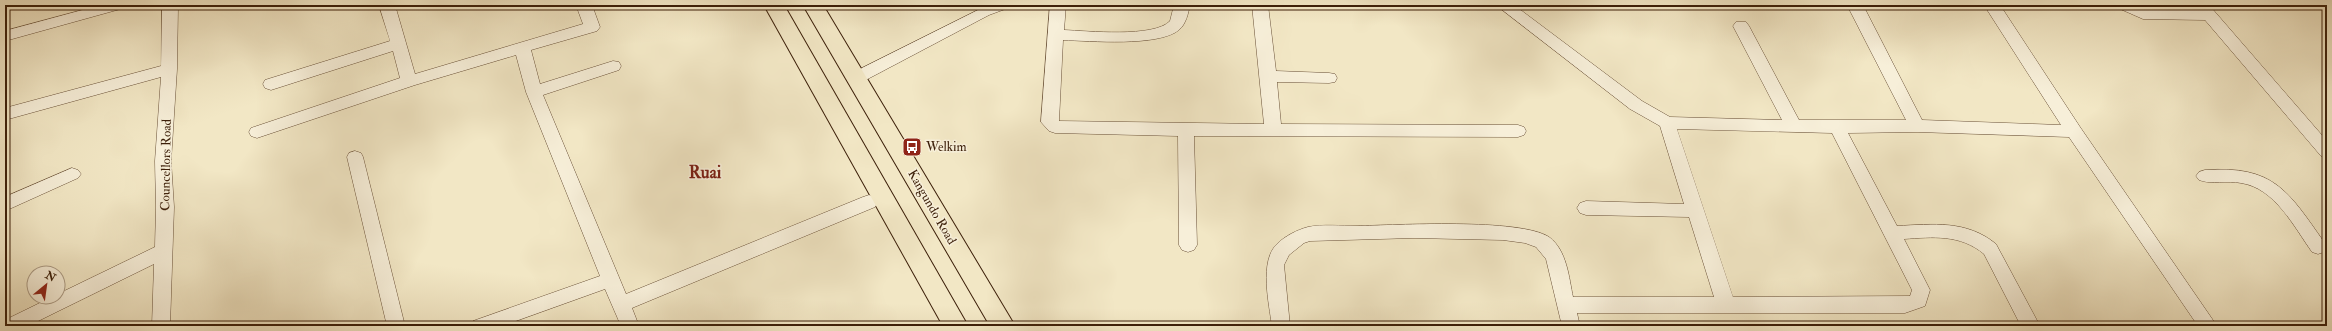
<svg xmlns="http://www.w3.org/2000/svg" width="2332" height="331" viewBox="0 0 2332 331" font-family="'IM FELL Double Pica',serif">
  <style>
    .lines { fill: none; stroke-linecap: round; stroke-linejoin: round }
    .minor-casing { stroke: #6a5138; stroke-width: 1 }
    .highway-casing { stroke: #3c1f09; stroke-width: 2 }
    .minor { fill: #f7efd9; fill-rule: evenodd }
    .highway { fill: #f2e7c5; fill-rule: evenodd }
    .labels { text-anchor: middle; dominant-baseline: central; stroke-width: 3; stroke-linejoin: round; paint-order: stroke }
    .poi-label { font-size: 13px; fill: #3c1f09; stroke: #f7efd9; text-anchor: start }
    .street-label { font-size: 13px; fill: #3c1f09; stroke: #f7efd9 }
    .district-label { font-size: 17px; font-weight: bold; fill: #7a1f14; stroke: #f7efd9 }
  </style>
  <rect width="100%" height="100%" fill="#f2e7c5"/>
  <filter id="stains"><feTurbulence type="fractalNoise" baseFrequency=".005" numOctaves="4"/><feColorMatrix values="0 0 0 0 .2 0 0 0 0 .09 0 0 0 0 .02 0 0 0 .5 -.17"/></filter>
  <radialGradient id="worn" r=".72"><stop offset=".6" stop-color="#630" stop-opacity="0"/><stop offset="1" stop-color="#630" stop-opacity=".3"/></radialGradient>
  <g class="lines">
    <g class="minor-casing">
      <g id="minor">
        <polygon points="101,5 127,5 124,8 5,41 5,31"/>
        <polygon points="162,5 178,5 177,69 171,161 174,207 170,326 152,326 154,264 28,326 5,326 5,320 52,297 58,297 58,294 155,247 156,207 155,161 161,77 5,120 5,108 161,66"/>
        <polygon points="379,5 395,5 415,74 583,24 576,5 592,5 600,27 597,31 531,50 540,84 613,61 619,62 621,66 619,70 543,95 626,294 863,197 869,195 875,197 878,202 875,207 632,308 639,326 621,326 605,289 502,326 471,326 473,321 600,276 526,92 516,55 415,85 257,138 251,136 249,132 251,128 400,78 393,51 271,90 265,88 263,84 265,80 390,41"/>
        <polygon points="988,5 1011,5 1008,8 989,15 862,82 850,82 848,78 850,74"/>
        <path d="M1050,5H1066L1064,30C1087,31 1154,38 1170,21L1174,5H1190C1188,14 1186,24 1179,30C1158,47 1090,41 1063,40L1059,121L1264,124L1252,5H1268L1276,71L1329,73L1335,74L1337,78L1335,82L1329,83L1277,82L1281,124L1518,125L1524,127L1526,131L1524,135L1518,137L1194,136L1197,245L1194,250L1188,252L1182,250L1179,245L1178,136L1055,133L1049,131L1041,122Z"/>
        <path d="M1496,5H1514L1642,101L1670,117L1782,120L1733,26L1736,22H1746L1749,26L1799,120H1906L1847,5H1863L1922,120L2061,125L1984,5H2000L2080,127L2217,326H2198L2069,137L1917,132L1848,133L1897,226C1933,224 1967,220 1996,244L2040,326H2021L1984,254C1960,234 1933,237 1904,239L1930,290L1925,306L1905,313H1577L1580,326H1562L1546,259L1536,247L1525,243L1503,240L1414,238L1310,241L1304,243L1289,255L1284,265L1290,326H1272C1269,304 1259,261 1277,244C1285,236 1297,230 1308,227C1323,224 1341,226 1357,226C1395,225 1520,218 1549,237C1567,250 1569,278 1573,297H1714L1689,217L1586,215L1580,213L1577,208L1580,203L1586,201L1684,204L1660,126L1630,109ZM1677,129L1832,133L1912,290L1910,296L1733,297Z"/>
        <polygon points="2115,5 2136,5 2145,9 2197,10 2193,5 2209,5 2327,141 2327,158 2321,156 2205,20 2143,19 2118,8"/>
        <polygon points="355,151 361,153 363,157 405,326 387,326 347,157 349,153"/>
        <polygon points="72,168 78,170 81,174 78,178 5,211 5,197"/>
        <path d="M2205,170C2274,165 2288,191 2324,242L2327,247L2324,252L2318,254L2312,252C2294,227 2275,188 2241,183C2227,180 2212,185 2199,180L2196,176L2199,172Z"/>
      </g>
    </g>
    <g class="highway-casing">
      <g id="highway">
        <polygon points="764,5 784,5 968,326 943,326"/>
        <polygon points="803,5 823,5 1015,326 990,326"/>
      </g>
    </g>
    <use href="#minor" class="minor"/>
    <use href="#highway" class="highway"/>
  </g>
  <defs>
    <g id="bus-square" transform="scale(1)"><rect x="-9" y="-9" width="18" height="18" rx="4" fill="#8f2418" stroke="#f7efd9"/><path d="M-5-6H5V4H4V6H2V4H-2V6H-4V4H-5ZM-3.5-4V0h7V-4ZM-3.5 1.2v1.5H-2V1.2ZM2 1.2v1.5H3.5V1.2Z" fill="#fff"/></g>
  </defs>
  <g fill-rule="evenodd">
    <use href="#bus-square" x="912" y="147"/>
  </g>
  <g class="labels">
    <g class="poi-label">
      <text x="926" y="147">Welkim</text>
    </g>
    <g class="street-label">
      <text transform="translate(166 165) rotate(-89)">Councellors Road</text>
      <text transform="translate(932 207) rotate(60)">Kangundo Road</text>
    </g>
    <g class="district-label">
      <text x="705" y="172">Ruai</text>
    </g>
  </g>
  <rect width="2332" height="331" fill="none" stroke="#f2e7c5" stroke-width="20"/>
  <rect x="6" y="6" width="2320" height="319" fill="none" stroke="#3c1f09" stroke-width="2"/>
  <rect x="10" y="10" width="2312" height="311" fill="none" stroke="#3c1f09"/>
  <g transform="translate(46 285) rotate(29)"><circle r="19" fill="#f7efd9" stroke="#ac9c86"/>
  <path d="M0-3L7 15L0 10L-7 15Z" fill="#8f2418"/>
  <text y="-6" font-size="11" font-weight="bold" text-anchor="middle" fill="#3c1f09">N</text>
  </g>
  <rect width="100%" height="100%" filter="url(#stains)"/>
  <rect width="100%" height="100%" fill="url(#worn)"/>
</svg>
